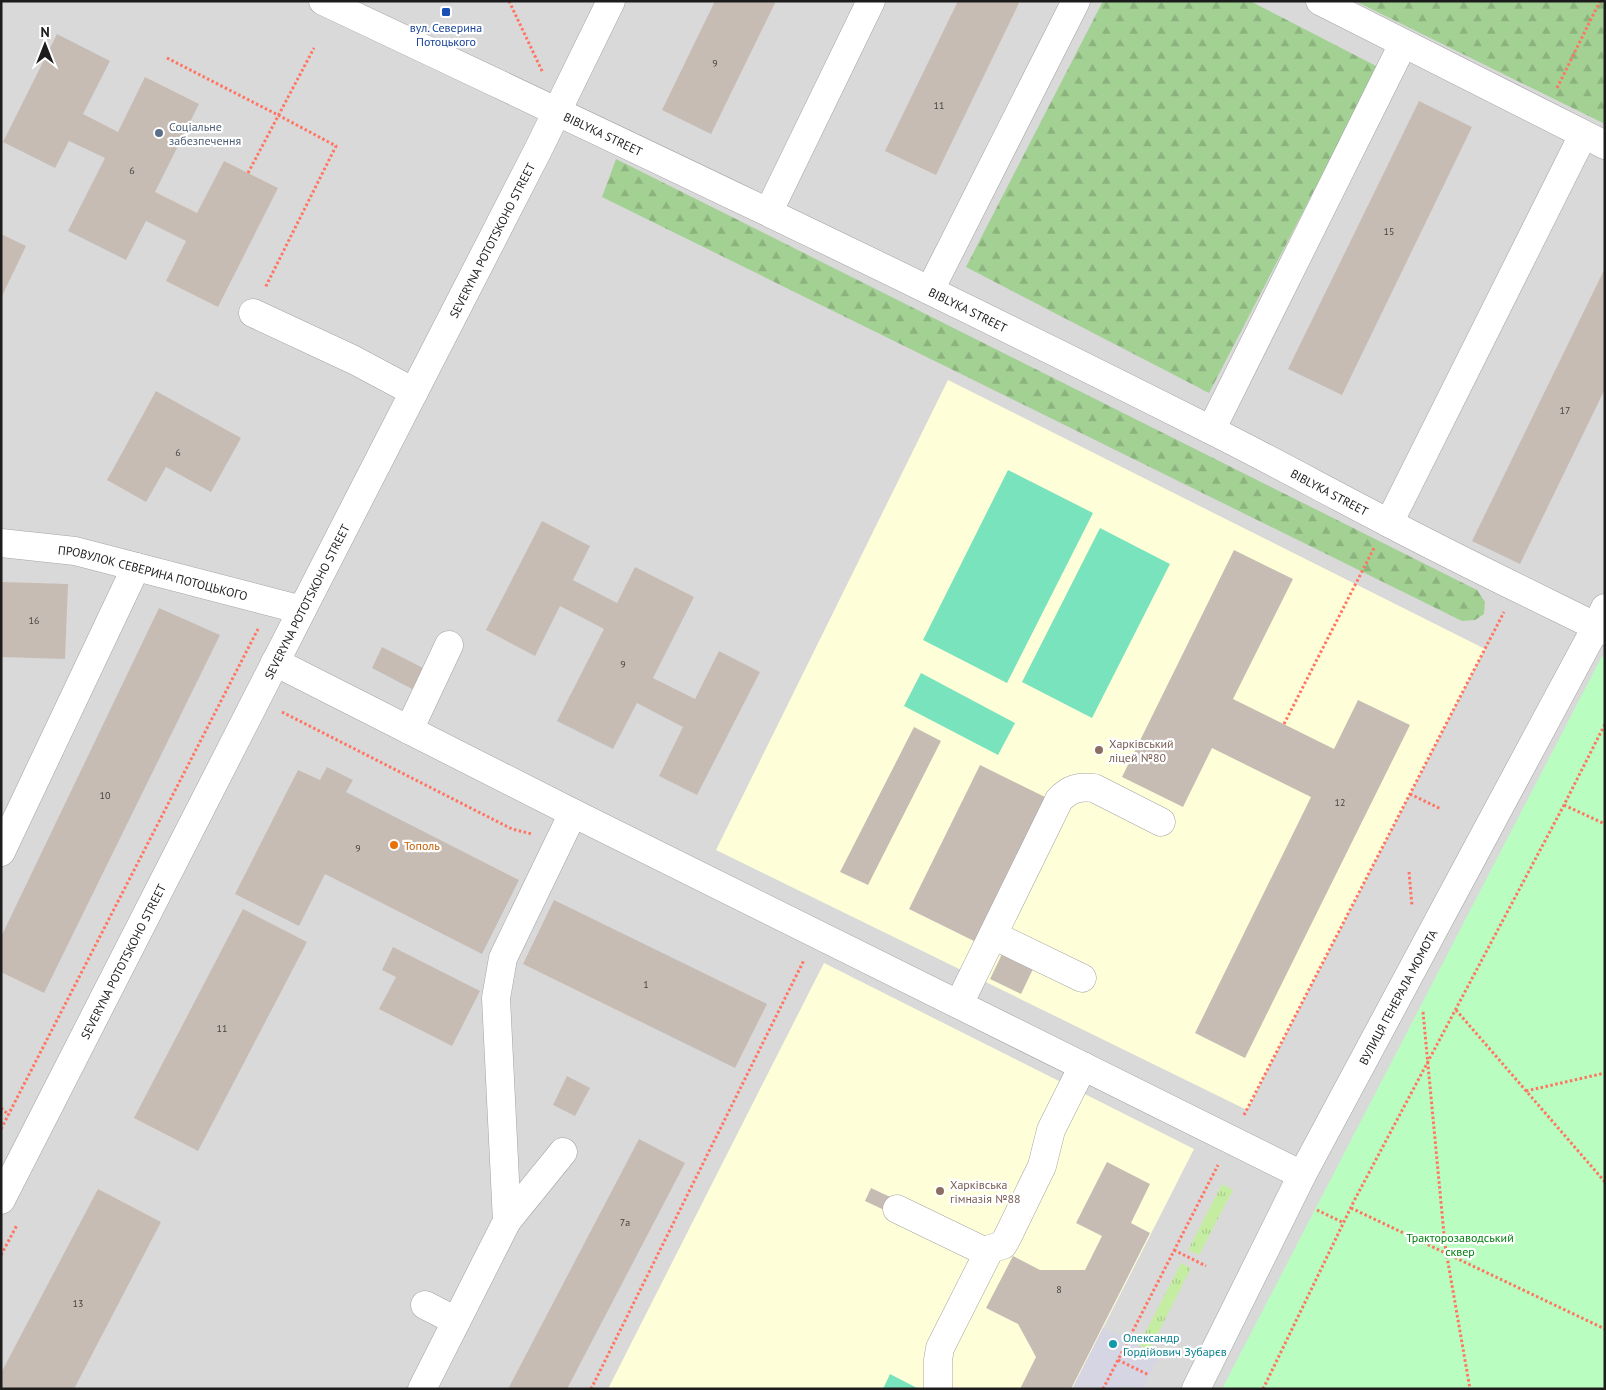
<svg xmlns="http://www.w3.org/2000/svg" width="1606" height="1390" viewBox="0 0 1606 1390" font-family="'PT Sans',sans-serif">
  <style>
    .residential { fill: #dad9d9 }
    .education { fill: #feffd9 }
    .grass { fill: url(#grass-tufts) }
    .forest { fill: url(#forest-firs) }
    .park { fill: #b9fdc0 }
    .pitch { fill: #79e3bd }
    .plaza { fill: #d5d5e4 }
    .building { fill: #c6bcb4 }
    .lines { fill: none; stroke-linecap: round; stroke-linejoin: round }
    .minor-casing { stroke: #a3a3a3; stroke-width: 29 }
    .path { stroke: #ff7561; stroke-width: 3; stroke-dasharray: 2.5 2.5; stroke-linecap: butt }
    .minor { stroke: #fff; stroke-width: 28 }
    .transit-dot { fill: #1a4fb4; stroke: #fff; stroke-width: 2 }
    .service-dot { fill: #5c6f8a; stroke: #fff; stroke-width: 2 }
    .education-dot { fill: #8d6e63; stroke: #fff; stroke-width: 2 }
    .food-dot { fill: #e8710a; stroke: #fff; stroke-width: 2 }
    .culture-dot { fill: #0f9aa8; stroke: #fff; stroke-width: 2 }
    .labels { text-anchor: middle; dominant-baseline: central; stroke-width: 4.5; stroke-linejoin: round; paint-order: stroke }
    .number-label { font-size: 10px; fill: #464442 }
    .transit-label { font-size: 12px; fill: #164399; stroke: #fff }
    .service-label { font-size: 12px; fill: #4e5e75; stroke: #fff; text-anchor: start }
    .street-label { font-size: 12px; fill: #1c1c1c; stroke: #fff }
    .education-label { font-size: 12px; fill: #785e54; stroke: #fff; text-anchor: start }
    .food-label { font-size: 12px; fill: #c56008; stroke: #fff; text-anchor: start }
    .park-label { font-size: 12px; fill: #048011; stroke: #fff }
    .culture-label { font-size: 12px; fill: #0d838f; stroke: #fff; text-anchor: start }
  </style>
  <defs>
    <pattern id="grass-tufts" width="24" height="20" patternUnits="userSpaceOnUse" patternTransform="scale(1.25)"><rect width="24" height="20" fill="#c5eda2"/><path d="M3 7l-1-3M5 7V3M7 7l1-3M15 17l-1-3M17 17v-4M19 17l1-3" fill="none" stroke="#a9cb8b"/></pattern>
    <pattern id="forest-firs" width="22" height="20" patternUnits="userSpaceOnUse" patternTransform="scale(1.25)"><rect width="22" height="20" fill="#a3d193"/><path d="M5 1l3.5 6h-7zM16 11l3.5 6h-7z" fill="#8cb37e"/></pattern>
  </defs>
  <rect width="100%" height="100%" fill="#eeeae1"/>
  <rect class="residential" x="1" y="1" width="1604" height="1388"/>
  <g class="education">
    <polygon points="948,380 1485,649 1247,1110 716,850"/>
    <polygon points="824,963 1194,1149 1072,1389 608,1389"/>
  </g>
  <g class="grass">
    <polygon points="1222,1184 1233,1190 1199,1255 1188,1250"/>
    <polygon points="1181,1263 1191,1268 1149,1351 1139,1345"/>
  </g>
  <g class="forest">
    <polygon points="1103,1 1250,1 1378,67 1209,393 966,267"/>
    <polygon points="1355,1 1605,1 1605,124"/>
    <polygon points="616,159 1477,590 1485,602 1484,614 1475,620 1462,621 602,197"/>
  </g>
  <polygon class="park" points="1602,656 1605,657 1605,1389 1222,1389"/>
  <g class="pitch">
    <polygon points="1008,470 1093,513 1007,683 923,640"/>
    <polygon points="1100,528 1170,564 1092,718 1022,682"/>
    <polygon points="921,673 1015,723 998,755 904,706"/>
    <polygon points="890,1374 919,1389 883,1389"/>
  </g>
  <polygon class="plaza" points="1103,1328 1159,1356 1142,1389 1072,1389"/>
  <g class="building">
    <polygon points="715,1 776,1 711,134 662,110"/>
    <polygon points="958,1 1020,1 936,175 885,151"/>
    <polygon points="57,34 110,61 83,114 118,132 145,77 199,104 155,192 197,213 224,161 278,188 218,307 166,281 186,241 146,221 126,260 68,231 105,158 69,141 55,168 3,142"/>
    <polygon points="1419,101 1472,127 1342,395 1288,369"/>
    <polygon points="1,234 26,246 1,298"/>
    <polygon points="1605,268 1605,389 1520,564 1472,541"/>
    <polygon points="156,391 241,438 211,492 166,467 146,502 107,480"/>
    <polygon points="542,521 590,546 573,580 617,603 635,567 694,597 653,678 695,699 719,651 760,672 697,795 659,776 683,727 637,703 613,749 557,721 604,629 560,606 535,656 486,630"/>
    <polygon points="1234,550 1293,579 1233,699 1334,749 1358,700 1410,725 1245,1058 1195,1033 1311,797 1212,748 1183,807 1122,777"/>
    <polygon points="1,582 68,584 65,659 1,657"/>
    <polygon points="159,608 220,635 44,993 1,972 1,937"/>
    <polygon points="382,647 425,669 414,690 372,668"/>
    <polygon points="914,727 941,741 868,885 840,872"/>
    <polygon points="980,765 1047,798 976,942 909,909"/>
    <polygon points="327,767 353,780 346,792 519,880 482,954 325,874 299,926 235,894 298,770 320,780"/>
    <polygon points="554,900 767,1004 735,1068 523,964"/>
    <polygon points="243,909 307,942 198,1151 134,1118"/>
    <polygon points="393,947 480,991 452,1046 379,1009 396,977 382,970"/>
    <polygon points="1003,952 1034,967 1021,994 990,979"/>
    <polygon points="567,1076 590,1088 575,1116 553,1105"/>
    <polygon points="639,1139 685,1163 567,1389 508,1389"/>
    <polygon points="1107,1162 1150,1184 1131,1223 1150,1233 1071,1389 1020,1389 1036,1357 1018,1324 986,1308 1013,1256 1040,1270 1085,1270 1102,1236 1076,1223"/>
    <polygon points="871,1188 901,1202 895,1215 865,1201"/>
    <polygon points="98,1189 161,1222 74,1389 1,1389 1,1373"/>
  </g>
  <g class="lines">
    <g class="minor-casing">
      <g id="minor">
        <path id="s1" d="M323,1C620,141 916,281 1209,429C1269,459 1327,491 1387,522C1459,560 1532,595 1605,631"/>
        <polyline points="1320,1 1605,145"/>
        <polyline points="769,211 871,1"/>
        <polyline points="930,290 1076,1"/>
        <polyline points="253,313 354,360 414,392"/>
        <polyline points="1211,430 1403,44"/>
        <polyline points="1389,523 1583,135"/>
        <path id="s2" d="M1,543L75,551L302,610"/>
        <polyline points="275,662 573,813 1302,1175"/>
        <polyline points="409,730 449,645"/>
        <polyline points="1,852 136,567"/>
        <polyline points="993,935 1082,978"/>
        <path d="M959,1004L1059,800C1069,789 1079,786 1094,788L1161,822"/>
        <path id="s3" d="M1,1200L302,610L539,148L611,1"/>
        <polyline points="897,1209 988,1253"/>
        <polyline points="507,1221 563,1152"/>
        <polyline points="425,1305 456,1321"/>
        <polyline points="422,1389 507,1221 496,998 503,958 573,813"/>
        <polyline points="938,1389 938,1360 940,1348 990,1249 1003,1245 1008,1236 1042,1166 1051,1130 1083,1066"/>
        <path id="s4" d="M1196,1389L1302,1175L1596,627L1605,608"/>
      </g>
    </g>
    <g class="path">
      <polyline points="509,1 543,73"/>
      <polyline points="167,58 278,115 336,146 265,288"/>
      <polyline points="1557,88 1600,1"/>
      <polyline points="248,173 314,48"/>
      <polyline points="282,712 512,829 532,834"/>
      <polyline points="1284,724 1375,546"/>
      <polyline points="1410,794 1441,809"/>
      <polyline points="1564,805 1605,824"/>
      <polyline points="1409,872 1412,906"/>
      <polyline points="1456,1010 1605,1182"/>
      <polyline points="1423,1012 1445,1245 1470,1389"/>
      <polyline points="1526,1091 1605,1073"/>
      <polyline points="1,1108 9,1115"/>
      <polyline points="1244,1115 1504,612"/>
      <polyline points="1,1129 258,629"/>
      <polyline points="1351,1208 1605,1329"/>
      <polyline points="1317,1210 1344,1223"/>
      <polyline points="1174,1250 1206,1266"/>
      <polyline points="1,1255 17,1225"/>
      <polyline points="1118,1360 1149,1375"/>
      <polyline points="591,1389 804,960"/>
      <polyline points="1103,1389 1218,1165"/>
      <polyline points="1263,1389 1354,1201 1564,805 1605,724"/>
    </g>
    <use href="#minor" class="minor"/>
  </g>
  <rect class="transit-dot" x="441" y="7" width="10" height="10" rx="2.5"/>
  <circle class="service-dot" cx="159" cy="133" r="5"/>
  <g class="education-dot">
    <circle cx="1099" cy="750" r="5"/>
    <circle cx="940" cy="1191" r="5"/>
  </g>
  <circle class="food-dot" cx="394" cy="845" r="5"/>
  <circle class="culture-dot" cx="1113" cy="1344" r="5"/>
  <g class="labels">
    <g class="number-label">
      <text x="715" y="63">9</text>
      <text x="939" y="105">11</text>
      <text x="132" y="170">6</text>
      <text x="1389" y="231">15</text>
      <text x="1565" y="410">17</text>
      <text x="178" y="452">6</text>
      <text x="34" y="620">16</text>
      <text x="623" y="664">9</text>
      <text x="105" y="795">10</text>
      <text x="1340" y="802">12</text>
      <text x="358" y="848">9</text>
      <text x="646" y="984">1</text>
      <text x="222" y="1028">11</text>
      <text x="625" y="1222">7а</text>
      <text x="1059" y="1289">8</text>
      <text x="78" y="1303">13</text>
    </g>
    <g class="transit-label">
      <text x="446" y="27">вул. Северина<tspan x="446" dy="14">Потоцького</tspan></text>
    </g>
    <g class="service-label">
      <text x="169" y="126">Соціальне<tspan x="169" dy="14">забезпечення</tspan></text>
    </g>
    <g class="street-label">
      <text stroke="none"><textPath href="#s1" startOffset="310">BIBLYKA STREET</textPath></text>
      <text stroke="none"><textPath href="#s3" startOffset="1078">SEVERYNA POTOTSKOHO STREET</textPath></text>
      <text stroke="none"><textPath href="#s1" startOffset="715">BIBLYKA STREET</textPath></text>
      <text stroke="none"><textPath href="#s1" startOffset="1120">BIBLYKA STREET</textPath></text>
      <text stroke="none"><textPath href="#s2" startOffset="155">ПРОВУЛОК СЕВЕРИНА ПОТОЦЬКОГО</textPath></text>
      <text stroke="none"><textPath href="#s3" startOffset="672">SEVERYNA POTOTSKOHO STREET</textPath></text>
      <text stroke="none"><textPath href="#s3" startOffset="268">SEVERYNA POTOTSKOHO STREET</textPath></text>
      <text stroke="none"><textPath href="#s4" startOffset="441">ВУЛИЦЯ ГЕНЕРАЛА МОМОТА</textPath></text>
    </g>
    <g class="education-label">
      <text x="1109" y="743">Харківський<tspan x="1109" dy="14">ліцей №80</tspan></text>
      <text x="950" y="1184">Харківська<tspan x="950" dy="14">гімназія №88</tspan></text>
    </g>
    <g class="food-label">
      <text x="404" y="845">Тополь</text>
    </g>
    <g class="park-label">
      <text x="1460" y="1237">Тракторозаводський<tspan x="1460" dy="14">сквер</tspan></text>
    </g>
    <g class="culture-label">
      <text x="1123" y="1337">Олександр<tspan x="1123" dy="14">Гордійович Зубарєв</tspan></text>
    </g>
  </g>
  <rect width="1606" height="1390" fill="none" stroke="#1c1c1c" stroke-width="5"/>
  <g transform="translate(45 45)" stroke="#ffffff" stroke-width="4" paint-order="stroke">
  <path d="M0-4L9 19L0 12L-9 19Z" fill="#1c1c1c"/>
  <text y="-8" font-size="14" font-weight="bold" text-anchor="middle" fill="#1c1c1c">N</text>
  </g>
</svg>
